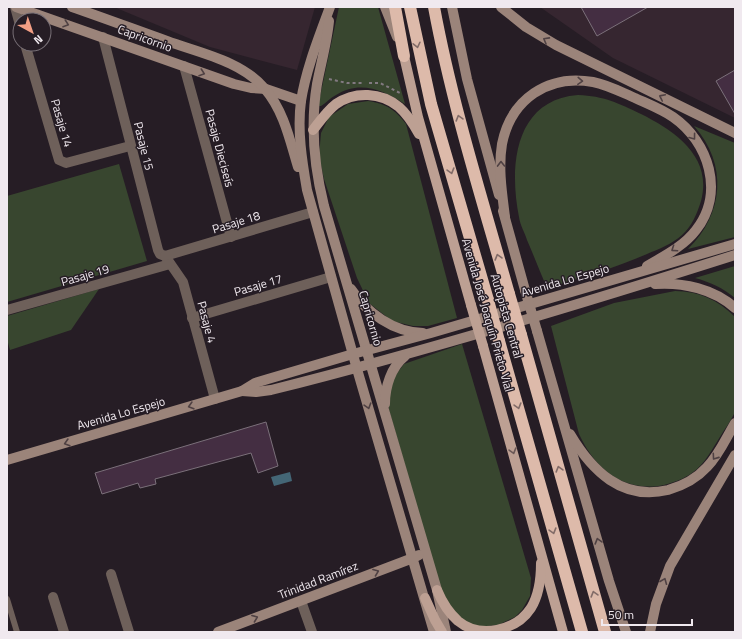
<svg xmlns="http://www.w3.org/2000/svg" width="742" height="639" viewBox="0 0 742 639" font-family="'Titillium Web',sans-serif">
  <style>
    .industrial { fill: #362630 }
    .green { fill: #38462f }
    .water { fill: #446676 }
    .building { fill: #442e42; stroke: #7b707a }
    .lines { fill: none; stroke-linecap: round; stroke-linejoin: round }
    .path { stroke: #827a81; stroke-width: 2; stroke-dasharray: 3 3; stroke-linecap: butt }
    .lane { stroke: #6e605a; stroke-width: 6 }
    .street { stroke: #6e605a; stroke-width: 10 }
    .secondary { stroke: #9b847a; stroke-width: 10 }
    .primary { stroke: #bda093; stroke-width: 10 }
    .highway { stroke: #ddbaaa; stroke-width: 12 }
    .secondary-bridge { stroke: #9b847a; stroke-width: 10 }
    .primary-bridge { stroke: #bda093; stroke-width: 10 }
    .highway-bridge { stroke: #ddbaaa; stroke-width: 12 }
    .oneway { stroke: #4f4143 }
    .oneway2 { stroke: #826c68 }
    .oneway3 { stroke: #6a5856 }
    .labels { text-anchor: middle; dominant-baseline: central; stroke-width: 3; stroke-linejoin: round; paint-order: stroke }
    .street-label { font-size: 12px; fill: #f0e9ef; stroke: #261d25 }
  </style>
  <rect width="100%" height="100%" fill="#261d25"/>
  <g class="industrial">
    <polygon points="114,7 315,7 297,70 210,47"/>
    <polygon points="540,7 735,7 735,118 613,58"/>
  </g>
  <g class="green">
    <path d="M339,7H378L405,104C383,90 360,80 336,95C330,98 326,103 321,106H318Z"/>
    <path d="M578,95C604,96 618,103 641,114C675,131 713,157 701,201C697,214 692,226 682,235C672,244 659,249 647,254C615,268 581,278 547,288C540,272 534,256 527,240C525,233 520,225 519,217C509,167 514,100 578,95Z"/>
    <path d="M368,101C387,104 394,109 406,124L457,318L428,326H413L392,321L369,303L357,278L324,179L319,156L321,133L329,117L348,104Z"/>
    <path d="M694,126L735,143V237L688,249C724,214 728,164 694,126Z"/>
    <polygon points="119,164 147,261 7,302 7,196"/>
    <path d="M735,266V298C723,288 710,282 695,278Z"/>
    <polygon points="99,289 71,330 10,350 7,339 7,316"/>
    <path d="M675,291C699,291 718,300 735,317C735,341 735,365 735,390C735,397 737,408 734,414C731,420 727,426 723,432C715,444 708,459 697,469C688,477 676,482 664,485C624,493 595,469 579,434L551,326L614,303Z"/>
    <polygon points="462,344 531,578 530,596 522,610 515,617 498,625 477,627 456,617 443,597 389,410 389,392 394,377 404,364"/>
  </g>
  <polygon class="water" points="290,472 292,481 274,486 271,477"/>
  <g class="building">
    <polygon points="581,7 648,7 597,36"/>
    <polygon points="735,70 735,114 716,81"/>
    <polygon points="266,422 278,466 258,473 251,453 155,479 156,484 140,488 138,483 102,494 95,473"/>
  </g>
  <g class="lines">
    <g class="path">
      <polyline points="329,79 347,83 362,83"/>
      <polyline points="369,83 380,83 402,94"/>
    </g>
    <polyline class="lane" points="7,599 17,632"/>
    <g class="street">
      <polyline points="15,7 20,25"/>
      <polyline points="103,37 158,250 160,254 165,256 183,282 215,399"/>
      <polyline points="25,44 59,160 66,163 130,146"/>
      <polyline points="184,66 231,237"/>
      <polyline points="165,256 313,212"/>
      <polyline points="7,310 170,264"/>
      <polyline points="192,318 331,277"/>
      <polyline points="111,574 129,632"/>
      <polyline points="53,597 64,632"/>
      <polyline points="301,601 312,632"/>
    </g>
    <g class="secondary">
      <polyline points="16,7 234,84 251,88 266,89 301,101"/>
      <path d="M72,7C104,18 136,30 167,41C200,53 242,61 265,89C284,111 290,141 298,167"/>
      <path d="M330,7C319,37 306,69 301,101C297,130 302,161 307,190L357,369L434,632"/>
      <polyline points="385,7 397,37"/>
      <polyline points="452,7 467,79 499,195"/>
      <polyline points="501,7 526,27 556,45 735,133"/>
      <path d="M329,21C327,42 321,63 317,84C310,126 314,166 324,206L437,590L446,632"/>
      <polyline points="503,211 525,290"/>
      <path d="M505,217C502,193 498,168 502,144C511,99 548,74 593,82C608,85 621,92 635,98C648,104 661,109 673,117C709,142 725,193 696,230C684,246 664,256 647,266"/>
      <path d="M655,284C683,282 714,289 735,308"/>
      <path d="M351,289C367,313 393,332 423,333"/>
      <polyline points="537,331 609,581 626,632"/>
      <path d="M242,391L256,392L271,390C427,351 581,304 735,255"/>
      <path d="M385,404C385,387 391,367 405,356"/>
      <path d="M570,434C592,471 622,501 668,490C682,486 697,478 707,467C719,455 726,438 735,423"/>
      <polyline points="7,460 242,391 255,383 268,379 353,354 431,333 735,244"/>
      <polyline points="218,632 413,558 419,555"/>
      <polyline points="650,632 656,604 670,566 735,455"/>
    </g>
    <g class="primary">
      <polyline points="404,56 418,117 471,305"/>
      <path d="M313,130C320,121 327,111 336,104C355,91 381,92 399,107C407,114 414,125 419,134"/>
      <polyline points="483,346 563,632"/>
      <path d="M437,590C442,602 449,613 458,621C480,639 516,631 531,608C539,595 541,578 541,563"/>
      <polyline points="425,598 435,620 442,632"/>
    </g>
    <g class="highway">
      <polyline points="395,7 404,56"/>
      <polyline points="410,7 431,104 488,300"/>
      <path d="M434,7C452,104 482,199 509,294"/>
      <polyline points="521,335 605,632"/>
      <polyline points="499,341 582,632"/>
    </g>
    <polyline class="secondary-bridge" points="525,290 537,331"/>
    <polyline class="primary-bridge" points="471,305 483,346"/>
    <g class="highway-bridge">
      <polyline points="509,294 521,335"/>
      <polyline points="488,300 499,341"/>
    </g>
  </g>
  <defs><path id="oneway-chevron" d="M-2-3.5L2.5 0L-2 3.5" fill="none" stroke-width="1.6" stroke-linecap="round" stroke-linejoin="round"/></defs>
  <g class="oneway">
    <use href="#oneway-chevron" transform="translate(66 24) rotate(19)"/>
    <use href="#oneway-chevron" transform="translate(546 40) rotate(-151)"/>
    <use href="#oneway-chevron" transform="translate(202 73) rotate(19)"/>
    <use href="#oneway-chevron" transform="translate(580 81) rotate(3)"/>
    <use href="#oneway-chevron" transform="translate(662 97) rotate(-154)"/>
    <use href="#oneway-chevron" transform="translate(693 137) rotate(53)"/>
    <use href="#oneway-chevron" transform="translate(501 164) rotate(-91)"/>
    <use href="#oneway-chevron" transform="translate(674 249) rotate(146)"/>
    <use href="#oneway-chevron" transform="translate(191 406) rotate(164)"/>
    <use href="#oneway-chevron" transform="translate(368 406) rotate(73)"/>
    <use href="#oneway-chevron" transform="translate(67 443) rotate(164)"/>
    <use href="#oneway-chevron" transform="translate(715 457) rotate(125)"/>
    <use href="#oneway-chevron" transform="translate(598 541) rotate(-106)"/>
    <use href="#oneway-chevron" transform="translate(376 572) rotate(-21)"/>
    <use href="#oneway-chevron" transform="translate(664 581) rotate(-68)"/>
    <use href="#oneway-chevron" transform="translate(255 618) rotate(-21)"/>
  </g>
  <g class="oneway2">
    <use href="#oneway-chevron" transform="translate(417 45) rotate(77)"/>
    <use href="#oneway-chevron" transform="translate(459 118) rotate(-106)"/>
    <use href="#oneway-chevron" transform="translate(451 171) rotate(74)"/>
    <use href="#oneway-chevron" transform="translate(498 257) rotate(-106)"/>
    <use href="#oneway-chevron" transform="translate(518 406) rotate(74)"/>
    <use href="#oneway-chevron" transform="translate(559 469) rotate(-106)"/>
    <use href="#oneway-chevron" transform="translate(553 531) rotate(74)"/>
    <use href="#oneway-chevron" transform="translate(594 594) rotate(-106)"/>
  </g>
  <use class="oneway3" href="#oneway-chevron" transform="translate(513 451) rotate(74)"/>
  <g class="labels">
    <g class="street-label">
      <text transform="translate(145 38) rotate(20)">Capricornio</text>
      <text transform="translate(62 123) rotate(74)">Pasaje 14</text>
      <text transform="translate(144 146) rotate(76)">Pasaje 15</text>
      <text transform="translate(220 148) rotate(75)">Pasaje Dieciseís</text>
      <text transform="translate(236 222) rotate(-17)">Pasaje 18</text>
      <text transform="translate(85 275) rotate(-16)">Pasaje 19</text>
      <text transform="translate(565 280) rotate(-16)">Avenida Lo Espejo</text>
      <text transform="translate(258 285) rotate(-16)">Pasaje 17</text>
      <text transform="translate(488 315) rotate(74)">Avenida José Joaquín Prieto Vial</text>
      <text transform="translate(507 316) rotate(74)">Autopista Central</text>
      <text transform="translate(371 318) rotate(74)">Capricornio</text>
      <text transform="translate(207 322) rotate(75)">Pasaje 4</text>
      <text transform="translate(121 413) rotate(-16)">Avenida Lo Espejo</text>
      <text transform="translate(318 580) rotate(-21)">Trinidad Ramírez</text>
    </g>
  </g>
  <rect width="742" height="639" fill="none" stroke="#f0e9ef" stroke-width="16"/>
  <g transform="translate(32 32) rotate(140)"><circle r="19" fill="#261d25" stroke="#776f76"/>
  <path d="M0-3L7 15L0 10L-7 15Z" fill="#f39f85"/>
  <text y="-6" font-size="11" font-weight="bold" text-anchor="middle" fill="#f0e9ef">N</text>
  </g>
  <path d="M602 619v6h90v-6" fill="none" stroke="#f0e9ef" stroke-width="2"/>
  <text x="608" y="619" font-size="12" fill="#f0e9ef" stroke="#261d25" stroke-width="3" paint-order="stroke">50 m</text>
</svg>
